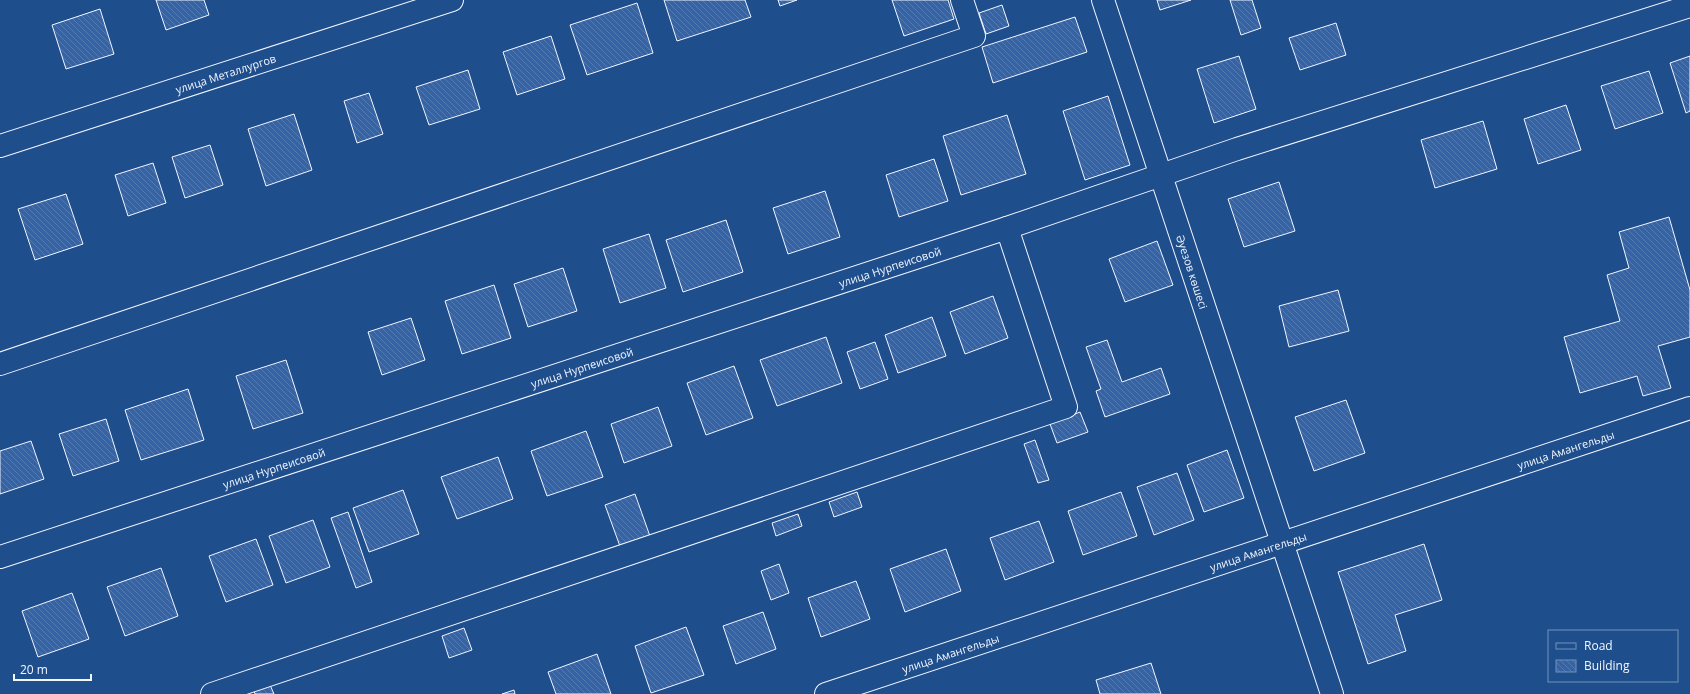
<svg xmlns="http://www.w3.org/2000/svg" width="1690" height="694" viewBox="0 0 1690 694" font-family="'Open Sans',sans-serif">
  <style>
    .building { fill: url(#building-back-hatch); stroke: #f2f6ff }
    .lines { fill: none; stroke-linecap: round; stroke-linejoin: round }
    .minor-casing { stroke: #f2f6ff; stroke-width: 24 }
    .major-casing { stroke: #f2f6ff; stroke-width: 24 }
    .minor { stroke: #1f4e8c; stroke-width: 22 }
    .major { stroke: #1f4e8c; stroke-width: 22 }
    .labels { text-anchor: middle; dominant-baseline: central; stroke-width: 3; stroke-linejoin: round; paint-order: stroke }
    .street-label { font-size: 11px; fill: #f2f6ff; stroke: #1f4e8c }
  </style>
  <defs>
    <pattern id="building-back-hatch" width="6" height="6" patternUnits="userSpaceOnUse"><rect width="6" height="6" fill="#3563a3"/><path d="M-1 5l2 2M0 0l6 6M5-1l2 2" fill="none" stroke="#537ab1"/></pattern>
  </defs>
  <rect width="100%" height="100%" fill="#1f4e8c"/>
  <g class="building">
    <polygon points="156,0 204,0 209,15 166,30"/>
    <polygon points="664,0 745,0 751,17 677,41"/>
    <polygon points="778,0 797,0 780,6"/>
    <polygon points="892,0 948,0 954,19 904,36"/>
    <polygon points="1157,0 1191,0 1160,10"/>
    <polygon points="1230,0 1252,0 1261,28 1241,35"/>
    <polygon points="637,3 653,53 587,75 570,25"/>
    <polygon points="1002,5 1009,26 986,34 979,13"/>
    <polygon points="100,9 114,54 66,69 52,25"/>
    <polygon points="1075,17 1087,52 993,83 982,47"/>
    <polygon points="1336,23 1346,55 1300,70 1289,38"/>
    <polygon points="551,36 565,79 517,95 503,52"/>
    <polygon points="1239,56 1256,109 1214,123 1197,69"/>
    <polygon points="1690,56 1690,111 1686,113 1670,63"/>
    <polygon points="468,70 480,109 429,125 416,87"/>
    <polygon points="1649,71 1663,113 1615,129 1601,86"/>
    <polygon points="369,93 383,134 357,143 344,101"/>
    <polygon points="1108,96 1130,165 1085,180 1063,111"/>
    <polygon points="1566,105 1581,150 1538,164 1524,119"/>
    <polygon points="294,114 312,170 266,186 248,129"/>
    <polygon points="1007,115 1026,174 961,195 943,136"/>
    <polygon points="1483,121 1497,169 1435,188 1421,140"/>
    <polygon points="210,145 223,185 185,198 172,157"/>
    <polygon points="934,159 948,201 899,217 886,175"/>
    <polygon points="153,163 166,203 128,216 115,175"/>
    <polygon points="1279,182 1295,231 1244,247 1228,199"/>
    <polygon points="825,191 840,237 788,254 773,208"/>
    <polygon points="66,194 83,244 35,260 18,209"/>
    <polygon points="1669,217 1690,290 1690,337 1658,346 1671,388 1643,396 1637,376 1580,393 1564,337 1620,321 1607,275 1629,268 1619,232"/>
    <polygon points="726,220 743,272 683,292 666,240"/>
    <polygon points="649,234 666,288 620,303 603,249"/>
    <polygon points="1157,241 1173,285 1125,302 1109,259"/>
    <polygon points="563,268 577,311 528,327 514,284"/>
    <polygon points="494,285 511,338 462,354 445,301"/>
    <polygon points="1338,290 1349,331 1289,347 1279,306"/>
    <polygon points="993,296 1008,338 965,354 950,312"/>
    <polygon points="932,317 946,356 898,373 885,335"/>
    <polygon points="411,318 425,360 382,375 368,332"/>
    <polygon points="826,337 842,383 777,406 760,360"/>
    <polygon points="1107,340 1122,382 1161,368 1170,394 1105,417 1096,391 1101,389 1086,347"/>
    <polygon points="875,342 888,379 860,389 847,352"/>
    <polygon points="286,360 303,413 253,429 236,376"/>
    <polygon points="734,366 753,418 706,435 687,383"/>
    <polygon points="188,389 204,440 141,460 125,410"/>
    <polygon points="1346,400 1365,453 1314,471 1295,417"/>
    <polygon points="658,407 672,446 624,463 611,424"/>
    <polygon points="1080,412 1088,432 1057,443 1050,424"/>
    <polygon points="106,419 119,461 73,476 59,434"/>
    <polygon points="586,431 603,477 547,496 531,451"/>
    <polygon points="1035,440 1049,480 1038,483 1024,444"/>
    <polygon points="31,441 44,479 0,494 0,451"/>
    <polygon points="1227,450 1244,498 1204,512 1187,465"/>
    <polygon points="498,457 513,499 457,519 441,477"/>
    <polygon points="1177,473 1194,520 1154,535 1137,487"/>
    <polygon points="403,490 419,534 369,552 353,508"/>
    <polygon points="857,492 862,507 834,517 829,502"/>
    <polygon points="1121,492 1137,536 1083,555 1068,511"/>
    <polygon points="635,494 651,539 621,549 605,505"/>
    <polygon points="348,512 372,582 356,588 331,518"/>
    <polygon points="798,514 802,526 776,536 772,523"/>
    <polygon points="313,520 330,567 286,583 269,536"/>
    <polygon points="1039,521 1054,562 1005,580 990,538"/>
    <polygon points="256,539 273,585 226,602 209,556"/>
    <polygon points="1424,544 1442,600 1395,615 1406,651 1368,664 1338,572"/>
    <polygon points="946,549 961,591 905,612 890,569"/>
    <polygon points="779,564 789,593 771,600 761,571"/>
    <polygon points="161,568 178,616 125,636 107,587"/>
    <polygon points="856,581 870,619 821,637 808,598"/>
    <polygon points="72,593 89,639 38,657 22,611"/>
    <polygon points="763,612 776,649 736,664 723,626"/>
    <polygon points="686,627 704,675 651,693 635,646"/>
    <polygon points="464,628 472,650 449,658 442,636"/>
    <polygon points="597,654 611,694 556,694 548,672"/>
    <polygon points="1151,663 1161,694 1100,694 1096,680"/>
    <polygon points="270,685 274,694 255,694 254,691"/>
    <polygon points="514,690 515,694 502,694"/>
  </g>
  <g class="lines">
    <g class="minor-casing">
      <g id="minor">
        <path id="s1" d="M0,146L452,0"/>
        <polyline points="0,364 974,36 962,0"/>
        <path id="s2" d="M0,557L1007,228L1237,149L1690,6"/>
        <polyline points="212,694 1066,407 1007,228"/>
        <path id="s3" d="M826,694L1690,408"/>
      </g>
    </g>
    <g class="major-casing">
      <g id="major">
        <path id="s4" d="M1103,0L1332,694"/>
      </g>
    </g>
    <use href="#minor" class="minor"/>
    <use href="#major" class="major"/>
  </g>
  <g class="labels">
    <g class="street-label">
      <text stroke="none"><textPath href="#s1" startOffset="237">улица Металлургов</textPath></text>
      <text stroke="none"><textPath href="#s2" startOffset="936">улица Нурпеисовой</textPath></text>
      <text stroke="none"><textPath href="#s4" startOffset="286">Әуезов көшесі</textPath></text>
      <text stroke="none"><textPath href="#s2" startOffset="612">улица Нурпеисовой</textPath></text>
      <text stroke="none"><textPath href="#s3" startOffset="779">улица Амангельды</textPath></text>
      <text stroke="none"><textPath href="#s2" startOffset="288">улица Нурпеисовой</textPath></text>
      <text stroke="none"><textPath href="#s3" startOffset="455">улица Амангельды</textPath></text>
      <text stroke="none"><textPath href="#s3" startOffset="131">улица Амангельды</textPath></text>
    </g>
  </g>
  <rect x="1548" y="630" width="130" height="52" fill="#1f4e8c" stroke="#7391ba"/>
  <rect x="1556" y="643" width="20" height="6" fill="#1f4e8c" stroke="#7391ba"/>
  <text x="1584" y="650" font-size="12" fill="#f2f6ff">Road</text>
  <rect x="1556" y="660" width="20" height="12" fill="url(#building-back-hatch)" stroke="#7391ba"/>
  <text x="1584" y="670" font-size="12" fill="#f2f6ff">Building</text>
  <path d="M14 674v6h77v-6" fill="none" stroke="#f2f6ff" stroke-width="2"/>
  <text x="20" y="674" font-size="12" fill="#f2f6ff" stroke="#1f4e8c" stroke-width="3" paint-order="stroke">20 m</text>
</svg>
